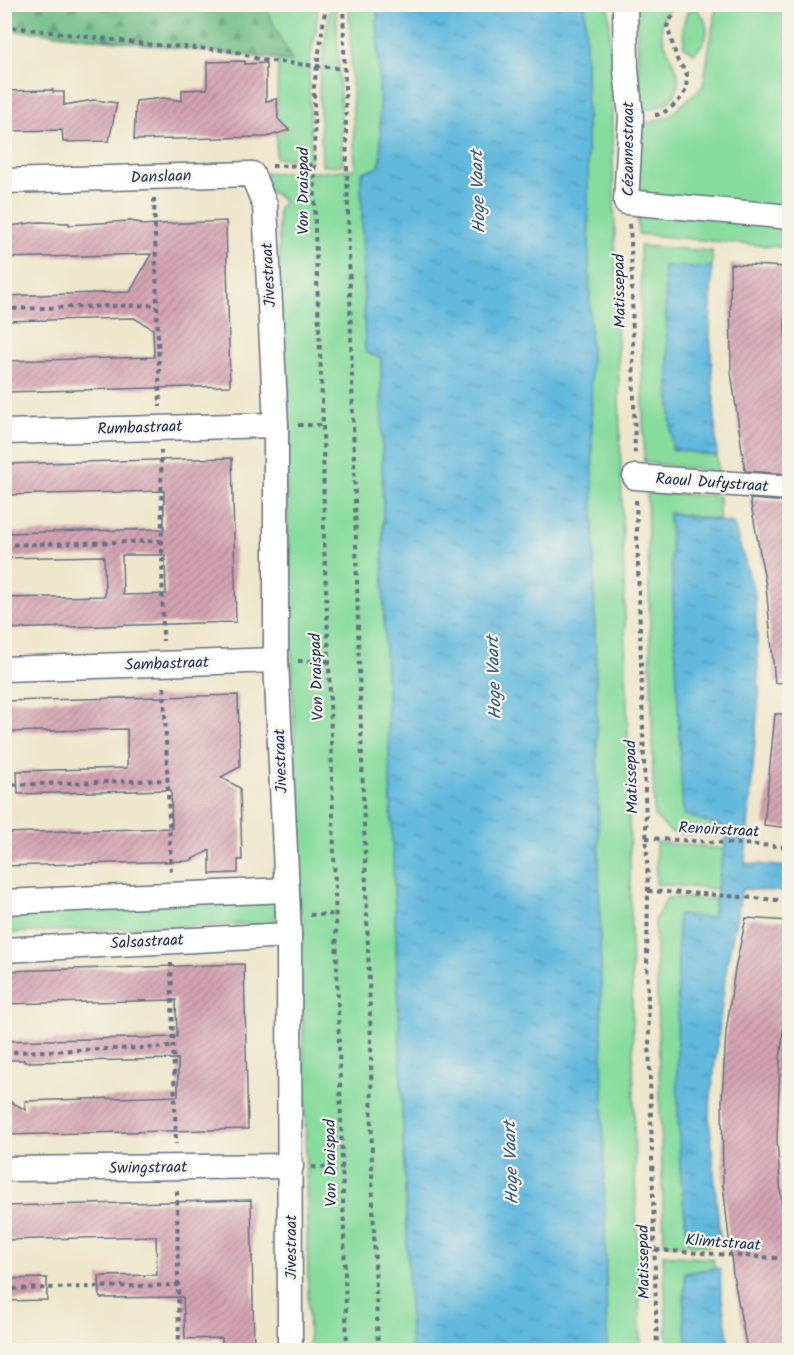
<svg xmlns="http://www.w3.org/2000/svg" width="794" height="1355" viewBox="0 0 794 1355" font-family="Kalam,sans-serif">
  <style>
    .green { fill: #87db9d; stroke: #51857e; stroke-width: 1.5 }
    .forest { fill: url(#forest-firs); stroke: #447571; stroke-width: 1.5 }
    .water { fill: url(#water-ripples); stroke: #3e749e; stroke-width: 1.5 }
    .building { fill: url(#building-hatch); fill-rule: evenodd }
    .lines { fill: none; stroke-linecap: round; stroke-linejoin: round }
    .minor-casing { stroke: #656f84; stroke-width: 27 }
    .path { stroke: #656f84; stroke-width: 4; stroke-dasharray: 4.5 4.5; stroke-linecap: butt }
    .minor { stroke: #fff; stroke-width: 24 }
    .labels { text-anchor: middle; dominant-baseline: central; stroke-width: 4.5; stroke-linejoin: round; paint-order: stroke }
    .street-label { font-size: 16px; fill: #1b2f5e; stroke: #f7f3e8 }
    .water-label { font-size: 18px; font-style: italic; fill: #305884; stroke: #f7f3e8 }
  </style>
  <defs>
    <pattern id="forest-firs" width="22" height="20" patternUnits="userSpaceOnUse" patternTransform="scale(1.5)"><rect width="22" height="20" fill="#6dbb84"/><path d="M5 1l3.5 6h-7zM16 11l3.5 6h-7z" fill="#59986f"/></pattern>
    <pattern id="water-ripples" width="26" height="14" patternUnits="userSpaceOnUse" patternTransform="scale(1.5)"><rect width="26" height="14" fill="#60b8dd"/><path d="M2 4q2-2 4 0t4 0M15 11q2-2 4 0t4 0" fill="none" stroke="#4e96b6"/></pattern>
    <pattern id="building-hatch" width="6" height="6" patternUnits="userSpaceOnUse" patternTransform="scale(1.5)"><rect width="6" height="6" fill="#d4a3b1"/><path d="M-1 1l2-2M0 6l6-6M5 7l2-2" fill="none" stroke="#ab8593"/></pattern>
  </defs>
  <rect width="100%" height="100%" fill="#f7f3e8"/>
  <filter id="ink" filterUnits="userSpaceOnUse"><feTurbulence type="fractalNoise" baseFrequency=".0167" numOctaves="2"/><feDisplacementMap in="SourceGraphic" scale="12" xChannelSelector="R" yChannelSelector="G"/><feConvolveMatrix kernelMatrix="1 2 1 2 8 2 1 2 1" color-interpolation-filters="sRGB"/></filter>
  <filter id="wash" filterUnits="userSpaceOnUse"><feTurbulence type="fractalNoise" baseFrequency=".008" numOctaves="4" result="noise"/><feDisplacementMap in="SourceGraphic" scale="24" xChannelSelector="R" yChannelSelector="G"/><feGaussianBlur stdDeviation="1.35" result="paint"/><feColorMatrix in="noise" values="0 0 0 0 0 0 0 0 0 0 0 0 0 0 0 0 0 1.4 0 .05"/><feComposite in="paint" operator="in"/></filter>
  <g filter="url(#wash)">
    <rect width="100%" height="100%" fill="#eee6cb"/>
    <g class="green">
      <polygon points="264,5 318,5 316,29 309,65 311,160 276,158 278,60 291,61"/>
      <polygon points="330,5 336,5 343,165 322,166 319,87"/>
      <polygon points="349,5 377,5 381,159 379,168 362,172 361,176 365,347 371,355 381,358 384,615 411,1350 309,1350 305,1095 278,210 284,200 267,189 261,178 265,173 305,173 355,169"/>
      <path d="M585,5H609L628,741L635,1174L641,1350H607C598,902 593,453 585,5Z"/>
      <path d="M636,5H671C668,10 663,16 662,21C656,49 692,71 673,97C665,107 653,109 640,110Z"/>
      <polygon points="716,7 789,13 789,210 636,197 641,125 669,116 703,86"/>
      <path d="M696,8C711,23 711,40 694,53L684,47L683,25L687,12Z"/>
      <polygon points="637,209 789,225 789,248 638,234"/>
      <polygon points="640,246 712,251 712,267 664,267 672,449 717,456 718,472 644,462"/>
      <polygon points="647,493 719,496 719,520 669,513 728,827 726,836 672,833 654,816"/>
      <polygon points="656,842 724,849 717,889 656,884"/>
      <polygon points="667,898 715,899 712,918 679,915 687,1239 711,1243 710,1246 664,1243 655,920"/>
      <polygon points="275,899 276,923 5,933 4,908"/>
      <polygon points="663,1255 713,1259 715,1268 685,1273 684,1313 687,1350 668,1350"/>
    </g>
    <polygon class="forest" points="5,4 264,5 292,61 38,32 5,31"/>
    <g class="water">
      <path d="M377,5H585C593,453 599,902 607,1350H411L384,615L381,358L367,353L365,349L361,176L362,172L378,168L381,159Z"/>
      <polygon points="664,266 712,267 710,333 717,456 672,449"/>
      <polygon points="669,513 733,523 755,594 759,695 745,863 789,867 789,892 742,889 726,970 709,1115 720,1240 711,1243 687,1239 680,1169 677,1074 678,915 712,918 728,828 683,815"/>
      <polygon points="720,1268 721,1293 730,1350 687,1350 684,1313 685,1273"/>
    </g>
    <g id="blocks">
      <g class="building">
        <polygon points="245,61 245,64 266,63 266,101 277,99 278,119 289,130 267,137 134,140 136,101 164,98 182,101 182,90 207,89 207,62"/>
        <polygon points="53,90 53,92 64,92 64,105 94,100 117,103 109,141 63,142 62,130 4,131 4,91"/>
        <polygon points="130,221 141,223 141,225 226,221 230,386 4,392 4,361 154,357 153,329 134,318 4,321 4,296 130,292 151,254 4,258 4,227 38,222 69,223 69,225"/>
        <polygon points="730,264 786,267 785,328 789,392 789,474 745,471 731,372"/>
        <path d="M232,458L236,622L4,629V598L105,596L104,556L4,558V533L164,529V491L4,495V464ZM122,555H165L166,594L123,595Z"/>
        <polygon points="750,499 789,502 789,682 775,683 766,586"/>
        <polygon points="238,695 240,767 221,777 240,788 242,860 238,860 238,873 210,874 210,850 189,861 4,866 4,833 172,828 171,790 18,794 17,771 127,768 127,729 4,732 4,701"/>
        <polygon points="775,714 789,714 789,828 764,825"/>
        <polygon points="746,918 789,921 789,982 780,1059 777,1140 782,1211 789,1273 789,1350 747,1350 733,1274 723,1185 722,1100 726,1032 735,969"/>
        <polygon points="244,964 248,1129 4,1135 4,1098 26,1110 25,1101 178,1096 178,1059 24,1062 24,1060 4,1060 4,1041 177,1037 176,1000 4,1004 4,971"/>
        <polygon points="251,1200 254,1350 222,1350 222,1338 185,1339 183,1297 100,1298 99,1276 157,1275 156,1236 4,1240 4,1206"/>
        <polygon points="47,1278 47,1300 4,1301 4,1279"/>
      </g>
    </g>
  </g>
  <g filter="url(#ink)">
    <use href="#blocks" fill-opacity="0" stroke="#656f84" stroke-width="1.5"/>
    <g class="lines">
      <g class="minor-casing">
        <g id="minor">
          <polyline points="625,4 626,70 631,116 626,202 790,217"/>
          <polyline points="4,181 252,174 265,205 276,425 276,660 289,935 290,1350"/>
          <polyline points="4,432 276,425"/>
          <polyline points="635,477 790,488"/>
          <polyline points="4,669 276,660"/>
          <polyline points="4,902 286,890"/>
          <polyline points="4,950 289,935"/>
          <polyline points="4,1169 291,1166"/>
        </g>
      </g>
      <g class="path">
        <polyline points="326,4 314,87 315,231 323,425 324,545 329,661 347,1350"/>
        <polyline points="343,4 359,668 371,1043 372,1175 378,1350"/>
        <polyline points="4,26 145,44 234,51 261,60 345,69"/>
        <path d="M655,115C666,114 682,100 686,89C687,84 686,78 687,73L678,62L667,26L679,4"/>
        <polyline points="272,166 315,165"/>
        <polyline points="154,198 160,407"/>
        <polyline points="629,224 631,239 635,456"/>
        <polyline points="4,309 157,305"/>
        <polyline points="298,425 323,425"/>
        <polyline points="161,450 163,641"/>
        <polyline points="636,500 648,891 647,960 657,1350"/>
        <polyline points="4,545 162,541"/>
        <polyline points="298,661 329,661"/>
        <polyline points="164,687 171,872"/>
        <polyline points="4,785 168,780"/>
        <polyline points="646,838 790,847"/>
        <polyline points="648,891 704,894 790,901"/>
        <polyline points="310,915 336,914"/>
        <polyline points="171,963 176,1144"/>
        <polyline points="13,1052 174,1047"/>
        <polyline points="312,1167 343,1168"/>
        <polyline points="177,1191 179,1350"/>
        <polyline points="656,1250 790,1259"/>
        <polyline points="4,1289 178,1285"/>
      </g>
      <use href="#minor" class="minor"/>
    </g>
  </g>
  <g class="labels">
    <g class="street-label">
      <text transform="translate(628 149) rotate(-90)">Cézannestraat</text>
      <text transform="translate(161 177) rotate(-2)">Danslaan</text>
      <text transform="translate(303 191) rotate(-90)">Von Draispad</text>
      <text transform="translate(269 275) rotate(-93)">Jivestraat</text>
      <text transform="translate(620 291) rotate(-91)">Matissepad</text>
      <text transform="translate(140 428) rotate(-2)">Rumbastraat</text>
      <text transform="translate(712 483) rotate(4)">Raoul Dufystraat</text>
      <text transform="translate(167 664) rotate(-2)">Sambastraat</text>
      <text transform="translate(317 677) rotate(-92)">Von Draispad</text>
      <text transform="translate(281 761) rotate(-92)">Jivestraat</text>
      <text transform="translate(632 777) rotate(-92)">Matissepad</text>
      <text transform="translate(719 830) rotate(3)">Renoirstraat</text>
      <text transform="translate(147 942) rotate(-3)">Salsastraat</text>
      <text transform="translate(331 1163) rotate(-91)">Von Draispad</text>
      <text transform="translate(148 1168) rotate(-1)">Swingstraat</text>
      <text transform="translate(723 1243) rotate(4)">Klimtstraat</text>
      <text transform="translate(291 1247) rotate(-90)">Jivestraat</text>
      <text transform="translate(644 1262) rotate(-91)">Matissepad</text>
    </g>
    <g class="water-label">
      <text transform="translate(479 192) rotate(-92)">Hoge Vaart</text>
      <text transform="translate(495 678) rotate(-92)">Hoge Vaart</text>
      <text transform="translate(512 1163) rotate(-92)">Hoge Vaart</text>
    </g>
  </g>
  <rect width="794" height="1355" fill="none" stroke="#f7f3e8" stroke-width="24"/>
</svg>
